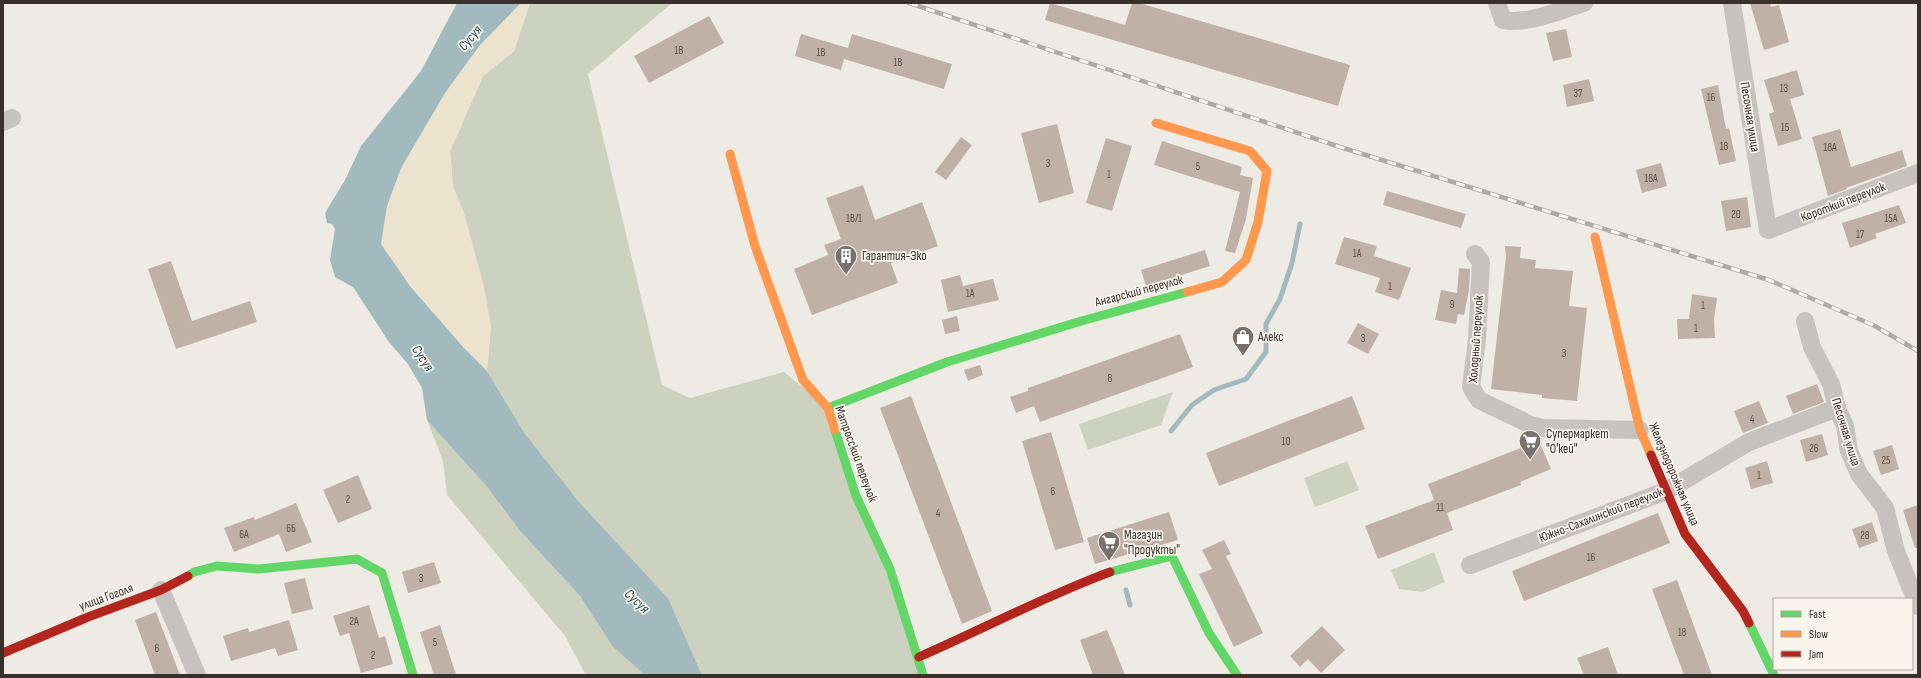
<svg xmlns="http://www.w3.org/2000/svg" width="1921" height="678" viewBox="0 0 1921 678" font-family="'Sofia Sans Condensed',sans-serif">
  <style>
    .green { fill: #cdd2c0 }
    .sand { fill: #ebe3cd }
    .water { fill: #a2babd }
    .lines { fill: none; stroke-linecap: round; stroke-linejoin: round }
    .stream { stroke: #a2babd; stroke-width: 5 }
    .building { fill: #c0b1a8 }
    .street { stroke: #c6c2bd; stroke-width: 18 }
    .fast { stroke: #63d668; stroke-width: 9 }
    .slow { stroke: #ff974d; stroke-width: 9 }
    .jam { stroke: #b3261e; stroke-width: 9 }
    .rail-casing { stroke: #aeaba7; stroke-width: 4.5 }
    .rail { stroke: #f9f5ed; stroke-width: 3; stroke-dasharray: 9; stroke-linecap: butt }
    .labels { text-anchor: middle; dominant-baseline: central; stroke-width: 3.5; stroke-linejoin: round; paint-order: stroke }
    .number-label { font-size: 11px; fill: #5a504a }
    .street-label { font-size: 13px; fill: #38302b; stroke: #f9f5ed }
    .poi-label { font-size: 13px; fill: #38302b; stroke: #f9f5ed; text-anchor: start }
    .water-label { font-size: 14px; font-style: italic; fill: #244e55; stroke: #f9f5ed }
  </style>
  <rect width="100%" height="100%" fill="#eeeae4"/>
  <g class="green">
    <polygon points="530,3 672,3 588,74 662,385 690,398 784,372 828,408 923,675 702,675 668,598 580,503 525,434 487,371 491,326 464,213 453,187 450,151 483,76 514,51"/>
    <polygon points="1173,392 1161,425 1088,450 1079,424"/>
    <polygon points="427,420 487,487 521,532 580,596 613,647 645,675 586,675 565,636 447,495 443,461"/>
    <polygon points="1347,461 1359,490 1315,507 1304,478"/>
    <polygon points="1434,552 1445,582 1422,592 1399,589 1391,570"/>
  </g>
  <path class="sand" d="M521,3H530L514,51L483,76L450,151L453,187L464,213L484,286L491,326L487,371C448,332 413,290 381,244L387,206L401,168L445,93L480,45Z"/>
  <polygon class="water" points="457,3 521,3 480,45 445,93 401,168 387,206 381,244 410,286 463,347 487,371 525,434 580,503 668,598 702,675 645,675 613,647 580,596 521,532 487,487 427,420 422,388 408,364 389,342 353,287 335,277 330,260 335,229 332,224 327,223 325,213 345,180 361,146 421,71"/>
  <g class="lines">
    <g class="stream">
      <polyline points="1171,431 1192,405 1214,390 1246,379 1266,352 1266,324 1280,299 1292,263 1300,224"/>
      <polyline points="1126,590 1130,605"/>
    </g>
  </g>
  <g class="building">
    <polygon points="1050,3 1125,25 1132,3 1139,3 1350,65 1338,106 1045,20"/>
    <polygon points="1750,3 1770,3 1771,7 1779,5 1789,42 1764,50"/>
    <polygon points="709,16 724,43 649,83 634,56"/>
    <polygon points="1566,29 1572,57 1553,61 1546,33"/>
    <polygon points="801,34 848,48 852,34 952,64 944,89 844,59 841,70 795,56"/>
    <polygon points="1797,70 1804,95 1790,99 1802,139 1778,146 1769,114 1774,112 1764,80"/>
    <polygon points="1589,79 1594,101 1567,107 1563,85"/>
    <polygon points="1718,85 1726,129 1729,128 1736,161 1719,165 1701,89"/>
    <polygon points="1057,124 1074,193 1039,203 1021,133"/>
    <polygon points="1840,129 1851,167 1902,150 1907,166 1846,188 1847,189 1828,196 1812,137"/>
    <polygon points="961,137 972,145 946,180 935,172"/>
    <polygon points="1106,138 1132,146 1112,211 1086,203"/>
    <polygon points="1162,141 1242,167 1240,175 1253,178 1246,219 1235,253 1225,251 1240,192 1154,165"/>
    <polygon points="1661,163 1667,186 1642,193 1636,170"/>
    <polygon points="863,185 875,220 922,202 938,246 891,263 898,283 812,315 794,269 828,255 824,245 841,239 826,198"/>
    <polygon points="1387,191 1466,214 1461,228 1383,205"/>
    <polygon points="1747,197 1751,227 1726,231 1721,201"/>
    <polygon points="1899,205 1906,223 1875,234 1877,238 1850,248 1842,223"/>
    <polygon points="1344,237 1377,246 1374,256 1411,268 1399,300 1375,292 1380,278 1335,264"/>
    <polygon points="1505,246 1521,247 1520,258 1536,260 1535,268 1573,271 1569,306 1587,308 1577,401 1542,398 1542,395 1491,389 1506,257"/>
    <polygon points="1205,250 1210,266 1146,286 1141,270"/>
    <polygon points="171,261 192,321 250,301 257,322 176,349 148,269"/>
    <polygon points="1459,268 1470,269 1469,290 1464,315 1458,314 1456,324 1435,320 1441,290 1457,293"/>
    <polygon points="960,275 963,286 993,279 999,300 948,312 941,280"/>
    <polygon points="1692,294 1717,298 1714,320 1715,338 1678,339 1677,319 1689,319"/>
    <polygon points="957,316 960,331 945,334 942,320"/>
    <polygon points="1358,323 1379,334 1368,354 1347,343"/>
    <polygon points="1180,334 1193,367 1040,422 1034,406 1016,413 1010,397 1028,391 1028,388"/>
    <polygon points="980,365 983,375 968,381 964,370"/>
    <polygon points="1817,384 1824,402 1793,414 1786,396"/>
    <polygon points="911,396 992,611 962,624 880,408"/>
    <polygon points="1352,396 1365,429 1219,486 1206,453"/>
    <polygon points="1759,401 1768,423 1743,433 1734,411"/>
    <polygon points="1051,432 1084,542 1055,550 1022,441"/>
    <polygon points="1822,434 1828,455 1806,462 1800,440"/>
    <polygon points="1539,441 1551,469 1520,482 1521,485 1447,513 1453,530 1378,559 1365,526 1434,500 1428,484"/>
    <polygon points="1892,445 1899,469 1881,475 1873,451"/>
    <polygon points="1767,461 1773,483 1751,489 1745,468"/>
    <polygon points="358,475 372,509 338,523 323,490"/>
    <polygon points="296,503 312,542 286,552 279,534 234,552 224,528 254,517 255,520"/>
    <polygon points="1918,505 1918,548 1915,548 1903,510"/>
    <polygon points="1169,512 1178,540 1095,564 1087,538"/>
    <polygon points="1658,513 1670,543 1524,601 1512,571"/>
    <polygon points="1872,522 1878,541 1859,548 1852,529"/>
    <polygon points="1224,540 1231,554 1226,556 1263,633 1234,647 1199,574 1212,569 1202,550"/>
    <polygon points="434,562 441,583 408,593 402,572"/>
    <polygon points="305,578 313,609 292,614 284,583"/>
    <polygon points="1677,580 1712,675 1684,675 1652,589"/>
    <polygon points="369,605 379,638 385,636 393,664 361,673 349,633 340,636 333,616"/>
    <polygon points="156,612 180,675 155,675 135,620"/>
    <polygon points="289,620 298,650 278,656 275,648 231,661 223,636 248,628 249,632"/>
    <polygon points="440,625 456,675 434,675 420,632"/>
    <polygon points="1322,626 1345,650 1321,673 1308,659 1300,667 1290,656"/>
    <polygon points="1107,630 1125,675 1093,675 1080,640"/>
    <polygon points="1608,647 1618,675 1584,675 1577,658"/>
  </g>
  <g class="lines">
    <g class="street">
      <path d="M1497,3L1503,20C1527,25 1561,10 1584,3"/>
      <polyline points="1732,3 1768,230 1918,173"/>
      <polyline points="3,122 12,118"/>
      <polyline points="1475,254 1481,262 1477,339 1471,387 1479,400 1531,425 1543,428 1640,430"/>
      <polyline points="1805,321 1812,347 1831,384 1837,408 1845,426 1849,451 1859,474 1885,508 1896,551 1918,606"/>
      <polyline points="1470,565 1666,491 1749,442 1837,408"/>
      <polyline points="161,590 197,675"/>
    </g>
    <g class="fast">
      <polyline points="828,408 947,362 1078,322 1187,292"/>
      <polyline points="835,430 856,496 890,569 923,675"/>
      <polyline points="1110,572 1172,556 1209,633 1237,675"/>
      <polyline points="188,576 194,572 217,566 259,569 357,559 382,573 413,675"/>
      <polyline points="1749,623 1774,675"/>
    </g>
    <g class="slow">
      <polyline points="1156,123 1250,151 1267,171 1258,222 1246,260 1222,282 1187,292"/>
      <polyline points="730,154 755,246 803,380 828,408 835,430"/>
      <polyline points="1595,237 1640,430 1651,455"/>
    </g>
    <g class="jam">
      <polyline points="1651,455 1685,534 1743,611 1749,623"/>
      <polyline points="3,653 88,617 161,590 188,576"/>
      <path d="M919,657C983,629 1045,596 1110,572"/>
    </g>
    <g class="rail-casing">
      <polyline id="rail" points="909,3 1340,147 1769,280 1873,325 1918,351"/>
    </g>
    <use href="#rail" class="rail"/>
  </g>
  <defs>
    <g id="building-pin" transform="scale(1.15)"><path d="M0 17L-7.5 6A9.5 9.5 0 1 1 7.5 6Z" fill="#78716c" stroke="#f9f5ed"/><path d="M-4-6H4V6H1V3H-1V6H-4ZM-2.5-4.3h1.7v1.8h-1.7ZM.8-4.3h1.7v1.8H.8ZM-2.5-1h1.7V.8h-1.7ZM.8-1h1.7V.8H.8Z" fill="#fff"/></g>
    <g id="shop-pin" transform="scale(1.15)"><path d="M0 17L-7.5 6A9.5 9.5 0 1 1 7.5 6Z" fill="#78716c" stroke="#f9f5ed"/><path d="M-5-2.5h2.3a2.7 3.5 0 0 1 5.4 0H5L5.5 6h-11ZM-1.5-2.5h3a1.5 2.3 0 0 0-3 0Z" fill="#fff"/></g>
    <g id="supermarket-pin" transform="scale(1.15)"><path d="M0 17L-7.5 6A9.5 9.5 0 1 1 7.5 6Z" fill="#78716c" stroke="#f9f5ed"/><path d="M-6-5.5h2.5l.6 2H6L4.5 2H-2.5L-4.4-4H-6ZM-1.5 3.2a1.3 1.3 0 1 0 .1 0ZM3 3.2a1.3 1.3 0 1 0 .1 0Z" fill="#fff"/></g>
  </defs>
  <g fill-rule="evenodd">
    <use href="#building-pin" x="846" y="256"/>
    <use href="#shop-pin" x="1243" y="337"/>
    <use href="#supermarket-pin" x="1530" y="441"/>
    <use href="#supermarket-pin" x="1109" y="542"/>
  </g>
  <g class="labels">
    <g class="number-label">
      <text x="679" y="50">1В</text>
      <text x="821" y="52">1В</text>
      <text x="898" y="62">1В</text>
      <text x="1784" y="88">13</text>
      <text x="1578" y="93">37</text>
      <text x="1711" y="97">16</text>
      <text x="1785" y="127">15</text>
      <text x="1724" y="146">18</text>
      <text x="1830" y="147">18А</text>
      <text x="1048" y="163">3</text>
      <text x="1198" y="166">5</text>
      <text x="1109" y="174">1</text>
      <text x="1651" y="178">18А</text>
      <text x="1736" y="214">20</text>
      <text x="854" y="218">1В/1</text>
      <text x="1891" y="218">15А</text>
      <text x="1860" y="234">17</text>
      <text x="1357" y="253">1А</text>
      <text x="1390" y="286">1</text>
      <text x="970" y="293">1А</text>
      <text x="1452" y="304">9</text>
      <text x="1703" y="305">1</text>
      <text x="1696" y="328">1</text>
      <text x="1363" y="338">3</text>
      <text x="1564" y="353">3</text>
      <text x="1110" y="378">8</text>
      <text x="1752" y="419">4</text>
      <text x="1286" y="441">10</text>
      <text x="1814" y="448">26</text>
      <text x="1886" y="460">25</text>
      <text x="1759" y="475">1</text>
      <text x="1053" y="491">6</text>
      <text x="348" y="499">2</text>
      <text x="1440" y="507">11</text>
      <text x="938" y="513">4</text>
      <text x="291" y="528">6Б</text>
      <text x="244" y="534">6А</text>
      <text x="1865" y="535">28</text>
      <text x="1591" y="557">16</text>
      <text x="421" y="578">3</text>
      <text x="354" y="621">2А</text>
      <text x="1682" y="632">18</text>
      <text x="435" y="642">5</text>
      <text x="157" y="648">6</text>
      <text x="373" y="655">2</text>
    </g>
    <g class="street-label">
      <text transform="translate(1750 117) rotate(81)">Песочная улица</text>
      <text transform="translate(1843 202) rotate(-21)">Короткий переулок</text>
      <text transform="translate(1139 291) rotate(-15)">Ангарский переулок</text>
      <text transform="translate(1476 339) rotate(-86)">Холодный переулок</text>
      <text transform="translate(1846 432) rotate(73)">Песочная улица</text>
      <text transform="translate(856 454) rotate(70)">Матросский переулок</text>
      <text transform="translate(1674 474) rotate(67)">Железнодорожная улица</text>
      <text transform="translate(1601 515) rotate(-21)">Южно-Сахалинский переулок</text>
      <text transform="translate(106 597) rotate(-20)">улица Гоголя</text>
    </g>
    <g class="poi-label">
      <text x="862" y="256">Гарантия-Эко</text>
      <text x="1258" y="337">Алекс</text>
      <text x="1546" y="434">Супермаркет<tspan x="1546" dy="15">"О'кей"</tspan></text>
      <text x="1124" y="535">Магазин<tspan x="1124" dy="15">"Продукты"</tspan></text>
    </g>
    <g class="water-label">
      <text transform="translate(470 38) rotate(-50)">Сусуя</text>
      <text transform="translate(423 358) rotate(56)">Сусуя</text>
      <text transform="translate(637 601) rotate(43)">Сусуя</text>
    </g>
  </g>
  <rect width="1921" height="678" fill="none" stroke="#38302b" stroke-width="8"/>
  <rect x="1773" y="598" width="140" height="72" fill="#f9f5ed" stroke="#aca69f"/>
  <rect x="1781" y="611" width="20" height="6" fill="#63d668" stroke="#aca69f"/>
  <text x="1809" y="618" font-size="12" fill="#38302b">Fast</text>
  <rect x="1781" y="631" width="20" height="6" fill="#ff974d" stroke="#aca69f"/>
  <text x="1809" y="638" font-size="12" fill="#38302b">Slow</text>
  <rect x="1781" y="651" width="20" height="6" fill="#b3261e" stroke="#aca69f"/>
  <text x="1809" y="658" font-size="12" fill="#38302b">Jam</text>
</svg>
